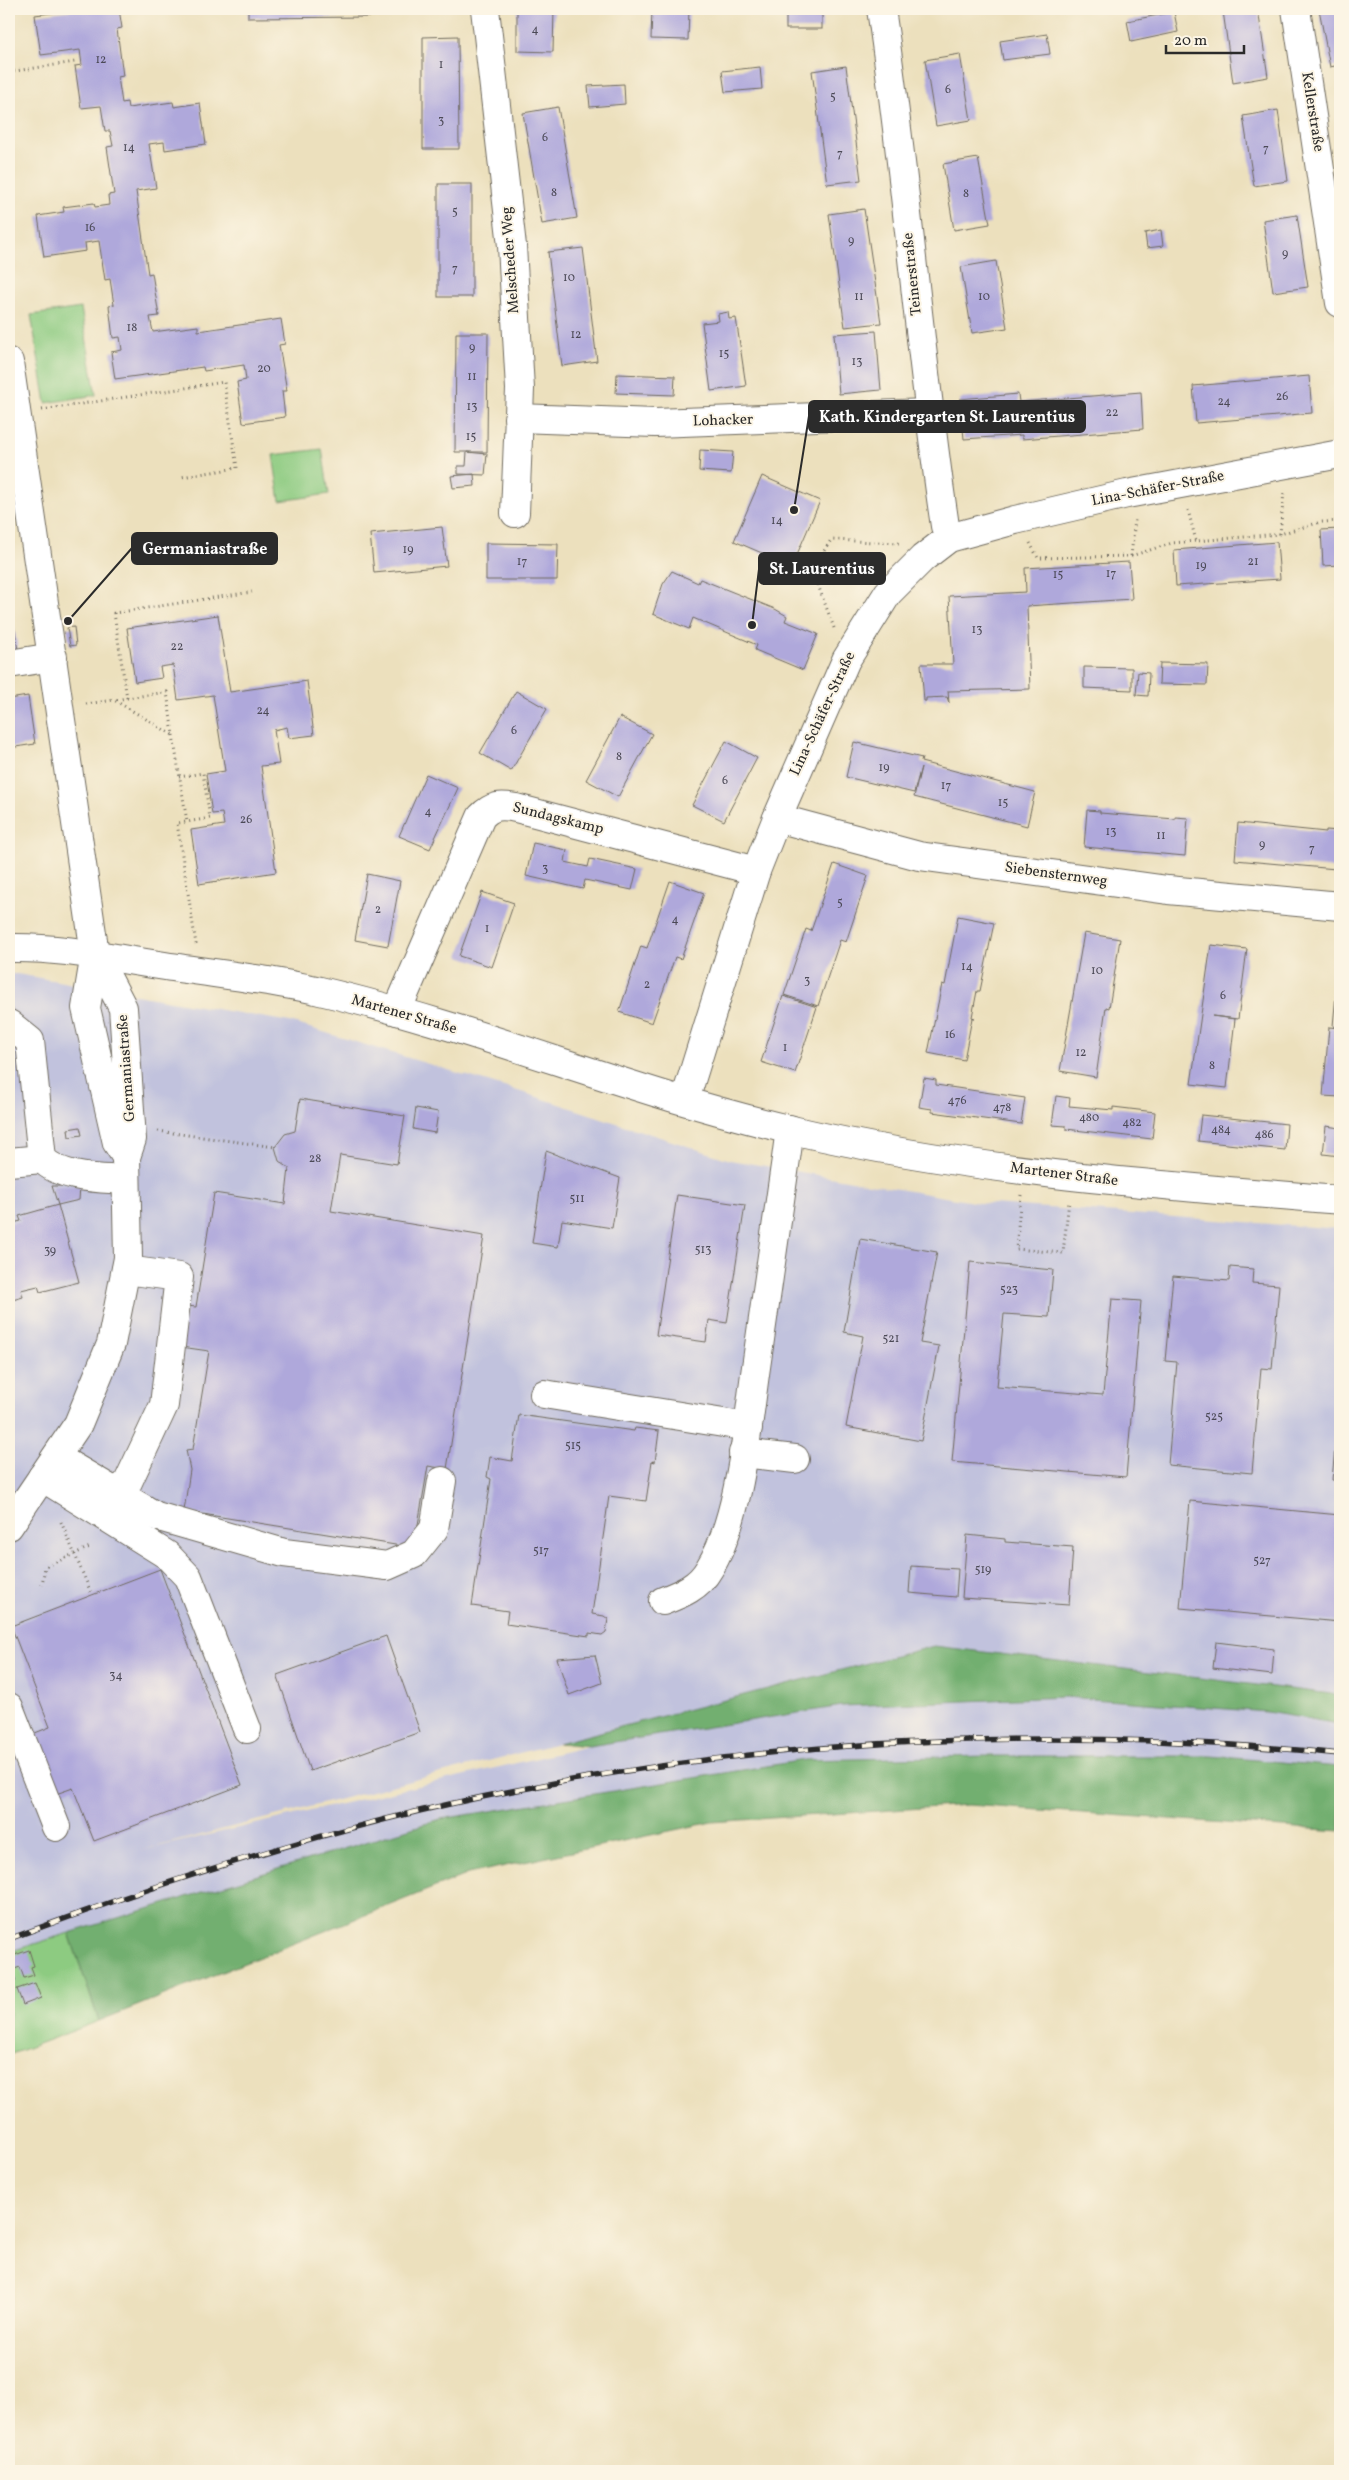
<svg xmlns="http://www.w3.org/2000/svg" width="1349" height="2480" viewBox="0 0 1349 2480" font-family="Vollkorn,serif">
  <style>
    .industrial { fill: #c1c2dd }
    .green { fill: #8dcb81; stroke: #5c7b56 }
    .forest { fill: #72af6f; stroke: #4e6d4d }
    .building { fill: #afa8db }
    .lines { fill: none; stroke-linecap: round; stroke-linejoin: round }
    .minor-casing { stroke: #6f6a5e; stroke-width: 30 }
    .path { stroke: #6f6a5e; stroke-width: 3; stroke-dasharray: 1 4; stroke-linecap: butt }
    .minor { stroke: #fff; stroke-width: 28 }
    .rail-casing { stroke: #2b2b2b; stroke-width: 5.5 }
    .rail { stroke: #fcf5e5; stroke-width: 4; stroke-dasharray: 11; stroke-linecap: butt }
    .labels { text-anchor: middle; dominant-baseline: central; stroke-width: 4; stroke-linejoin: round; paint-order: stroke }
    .number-label { font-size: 12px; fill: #4c4a57 }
    .street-label { font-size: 15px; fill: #2b2b2b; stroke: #fcf5e5 }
    .leader { fill: none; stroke: #2b2b2b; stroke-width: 2 }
    .callout-dot { fill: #2b2b2b; stroke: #fcf5e5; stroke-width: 2 }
    .callout { fill: #2b2b2b; stroke: #2b2b2b; stroke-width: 2 }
    .callout-label { font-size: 16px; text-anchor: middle; font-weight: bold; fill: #fff }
  </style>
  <rect width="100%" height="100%" fill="#fcf5e5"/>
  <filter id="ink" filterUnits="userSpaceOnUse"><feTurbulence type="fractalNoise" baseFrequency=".02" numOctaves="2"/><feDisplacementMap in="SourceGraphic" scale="10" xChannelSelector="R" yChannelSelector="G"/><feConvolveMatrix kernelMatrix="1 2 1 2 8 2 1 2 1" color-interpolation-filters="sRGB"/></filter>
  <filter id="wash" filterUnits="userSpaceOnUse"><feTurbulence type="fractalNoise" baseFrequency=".0096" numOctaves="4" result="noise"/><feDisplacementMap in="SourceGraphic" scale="20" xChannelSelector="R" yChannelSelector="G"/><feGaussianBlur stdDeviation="1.12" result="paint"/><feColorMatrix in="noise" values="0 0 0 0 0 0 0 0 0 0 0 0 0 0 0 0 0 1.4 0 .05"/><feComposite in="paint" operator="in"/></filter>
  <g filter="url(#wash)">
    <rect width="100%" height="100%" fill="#ece0bd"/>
    <polygon class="industrial" points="9,974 17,974 290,1022 531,1095 730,1160 979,1203 1340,1229 1340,1695 934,1646 139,1851 589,1746 842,1706 1065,1697 1267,1712 1340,1724 1340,1767 1210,1756 804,1760 441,1819 9,1952"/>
    <g class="green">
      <polygon points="81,308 96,395 46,403 31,315"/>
      <polygon points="322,449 329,494 280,501 273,455"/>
      <polygon points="69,1933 99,2021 9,2055 9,1952"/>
    </g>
    <g class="forest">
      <polygon points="934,1646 1340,1695 1340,1724 1267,1712 1065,1697 842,1706 589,1746 558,1743"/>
      <polygon points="987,1756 1210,1756 1340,1767 1340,1831 968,1805 712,1822 468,1874 99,2021 69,1933 441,1819 804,1760"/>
    </g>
    <g id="blocks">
      <g class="building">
        <polygon points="81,9 119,9 122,28 117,29 123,76 118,77 122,103 127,102 128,108 173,102 174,107 200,103 206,144 165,150 164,142 149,144 156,188 136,191 148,274 152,273 159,316 150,317 153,332 198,326 198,331 281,319 285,344 279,345 287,391 282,391 285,417 243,423 237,382 246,380 244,365 204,371 203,367 115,379 111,352 122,350 120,337 113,338 109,306 114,305 110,279 105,280 99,241 85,243 86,251 44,257 38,216 64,212 63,207 94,203 95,207 109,205 108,195 114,194 107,147 113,146 110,131 105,131 101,106 81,108 75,66 82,65 80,50 41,55 35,15"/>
        <polygon points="248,9 370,9 370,17 248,18"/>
        <polygon points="517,9 554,9 553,52 517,51"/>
        <polygon points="652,9 689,9 688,40 651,39"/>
        <rect x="786" y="9" width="36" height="20"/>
        <polygon points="1238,9 1258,9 1268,77 1233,83 1223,11"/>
        <polygon points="1319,9 1340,9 1340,65 1330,67"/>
        <polygon points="1174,12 1178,32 1131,42 1127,21"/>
        <polygon points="1047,34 1050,54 1003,60 1000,41"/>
        <polygon points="458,36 459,149 423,149 423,37"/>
        <polygon points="960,54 971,120 936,126 925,60"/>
        <polygon points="846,66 861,180 827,184 812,71"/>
        <polygon points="760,67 762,89 725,92 722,71"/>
        <polygon points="624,84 625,104 590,107 588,86"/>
        <polygon points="558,107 577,218 542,224 523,113"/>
        <polygon points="1278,110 1288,181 1254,186 1243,116"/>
        <polygon points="978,158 990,224 954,230 943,164"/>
        <rect x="438" y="184" width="34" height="113"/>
        <polygon points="864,209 881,323 845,327 829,214"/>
        <polygon points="1297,215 1308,287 1273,292 1263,220"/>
        <polygon points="1161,230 1163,246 1147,248 1145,233"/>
        <polygon points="583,248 597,361 562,366 548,252"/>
        <polygon points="996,261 1007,328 972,333 961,267"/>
        <polygon points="728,312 729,319 736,318 746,386 711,391 702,323 719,321 718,314"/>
        <polygon points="876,331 881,390 839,394 834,334"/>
        <polygon points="456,333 488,333 487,452 455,452"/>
        <polygon points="617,374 675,376 674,395 616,393"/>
        <polygon points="1309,376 1312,413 1196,423 1193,386"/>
        <polygon points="1141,392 1143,429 1022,439 1022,435 964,439 960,399 1018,394 1019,402"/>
        <polygon points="700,450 733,452 731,473 699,471"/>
        <polygon points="467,452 487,454 485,475 458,474 458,466 466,466"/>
        <polygon points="474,474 475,486 453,488 451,476"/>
        <polygon points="762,476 820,501 792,566 734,541"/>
        <polygon points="442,527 447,566 374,573 370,534"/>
        <polygon points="1340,529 1340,565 1323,566 1321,530"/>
        <polygon points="1277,542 1280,579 1176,586 1174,550"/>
        <polygon points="486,543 558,544 557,580 486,580"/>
        <polygon points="1129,562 1132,599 1027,606 1030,689 948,691 949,703 947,697 926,698 926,701 924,701 921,664 953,664 949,596 1026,592 1025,568"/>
        <polygon points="672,571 698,583 700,579 775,609 787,616 785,621 818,634 803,670 755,650 757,645 693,618 689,629 653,614 663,584"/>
        <polygon points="9,596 18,650 9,652"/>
        <polygon points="218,615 230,692 307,681 314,735 289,738 287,727 274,730 279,764 261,766 276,872 199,884 191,830 224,825 222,813 212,814 206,774 225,771 213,695 178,700 173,665 160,667 162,678 135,682 127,628"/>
        <polygon points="74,627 76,645 70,646 67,628"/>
        <polygon points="1160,663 1208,664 1207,685 1159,684"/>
        <polygon points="1084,667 1132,668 1132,690 1084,688"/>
        <polygon points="1138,672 1149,673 1148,696 1136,695"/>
        <polygon points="516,691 547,709 511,771 480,753"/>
        <polygon points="28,696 35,744 9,748 9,699"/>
        <polygon points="620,717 652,734 618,797 586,780"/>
        <polygon points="726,741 757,758 724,821 692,805"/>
        <polygon points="854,742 922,758 921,762 1035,792 1027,826 914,797 921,767 914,793 846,777"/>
        <polygon points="426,774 458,788 430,849 399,836"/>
        <polygon points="9,779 11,779 12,889 9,889"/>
        <polygon points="1087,810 1100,811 1100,813 1175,819 1175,817 1188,818 1185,856 1084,847"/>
        <polygon points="1238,823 1326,832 1326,830 1339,831 1336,869 1235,860"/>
        <polygon points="533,843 567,850 565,862 588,867 590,859 637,869 632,890 585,880 583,889 526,876"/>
        <polygon points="834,864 868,876 846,942 840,940 818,1006 784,995 806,929 811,931"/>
        <polygon points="367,874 400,881 388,946 355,940"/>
        <polygon points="670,881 704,893 681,959 675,957 652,1023 619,1012 641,946 647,948"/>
        <polygon points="482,892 514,903 492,967 459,956"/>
        <polygon points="958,916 994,923 980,991 977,991 972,1017 975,1018 972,1018 964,1060 928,1053 942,984 945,985"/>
        <polygon points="1084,933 1120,939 1109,1008 1106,1007 1096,1077 1060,1071"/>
        <polygon points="1211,945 1247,949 1238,1019 1212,1016 1235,1019 1227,1088 1191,1084"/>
        <polygon points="1339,963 1340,963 1340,1027 1333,1026"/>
        <polygon points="783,996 817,1007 795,1073 761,1062"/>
        <polygon points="1329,1027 1340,1028 1340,1097 1323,1096"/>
        <polygon points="924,1078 936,1080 936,1085 1025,1098 1021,1124 932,1112 932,1109 919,1107"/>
        <polygon points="1056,1096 1070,1098 1069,1106 1113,1110 1113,1107 1155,1112 1152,1139 1066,1129 1066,1126 1052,1125"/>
        <polygon points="300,1099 405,1116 397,1164 340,1155 331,1211 484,1236 447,1469 428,1466 414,1548 184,1511 190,1470 186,1450 193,1449 209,1351 181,1347 187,1306 196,1307 214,1193 285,1204 289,1168 279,1161 275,1147 285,1134 295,1131"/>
        <polygon points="416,1108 438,1112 435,1133 413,1129"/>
        <polygon points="1201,1115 1287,1124 1285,1150 1198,1141"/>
        <polygon points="1326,1126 1340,1128 1340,1156 1323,1154"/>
        <polygon points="80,1127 82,1135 69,1137 68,1129"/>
        <polygon points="546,1151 620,1178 612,1228 562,1220 558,1247 532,1243"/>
        <polygon points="52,1186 80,1186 79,1200 58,1205 79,1282 40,1292 38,1286 21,1290 23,1297 9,1301 9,1224 21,1221 19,1216 58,1205"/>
        <polygon points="677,1195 745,1205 727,1323 709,1320 706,1342 656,1335"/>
        <polygon points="860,1239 937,1252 920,1343 939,1346 921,1441 846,1427 863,1336 844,1332"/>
        <polygon points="970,1262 1053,1270 1049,1317 1004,1314 997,1387 1103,1395 1112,1299 1141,1301 1126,1477 952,1462"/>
        <polygon points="1230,1267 1253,1269 1252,1283 1279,1285 1272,1369 1261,1368 1252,1473 1168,1465 1177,1362 1165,1361 1173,1276 1229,1281"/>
        <polygon points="1339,1402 1340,1402 1340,1481 1332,1480"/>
        <polygon points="519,1415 634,1431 635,1428 659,1431 655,1462 652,1461 646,1501 609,1496 592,1614 604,1616 608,1619 606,1632 602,1635 589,1633 589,1636 506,1624 508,1611 472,1606 491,1479 487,1477 490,1457 512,1461"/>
        <polygon points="1190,1501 1340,1515 1340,1622 1180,1608"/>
        <polygon points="967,1535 1005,1539 1005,1542 1073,1547 1069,1605 962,1598"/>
        <polygon points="911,1566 958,1569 956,1597 909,1593"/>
        <polygon points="160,1569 242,1785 94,1841 73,1788 53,1795 30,1735 50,1727 11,1626"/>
        <polygon points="386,1636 420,1732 310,1771 277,1675"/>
        <polygon points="1216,1642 1274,1649 1272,1675 1213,1668"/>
        <polygon points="595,1655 602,1683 569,1695 557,1658"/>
        <polygon points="29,1950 34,1966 31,1967 34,1975 24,1978 20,1967 12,1970 16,1981 9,1984 9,1957"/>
        <polygon points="35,1983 41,1998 23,2005 17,1989"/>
      </g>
    </g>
  </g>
  <g filter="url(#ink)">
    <use href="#blocks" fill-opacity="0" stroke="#6f6a5e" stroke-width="1"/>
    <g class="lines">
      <g class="minor-casing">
        <g id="minor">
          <polyline points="485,9 512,246 520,389 515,513"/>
          <path d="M881,9C907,181 919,354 945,526L949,538"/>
          <polyline points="1296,9 1340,303"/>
          <polyline points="9,362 95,954 86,1008 117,1143 126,1157"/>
          <polyline points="518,418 655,423 928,413"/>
          <polyline points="9,664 53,657"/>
          <polyline points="777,818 919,856 1168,890 1340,906"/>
          <path d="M9,948C62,947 112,958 165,966C216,974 269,979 320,991C480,1028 632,1093 792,1130C972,1172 1156,1185 1340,1200"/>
          <path d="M397,1011L481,817C492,805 501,805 516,808L756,871"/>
          <path d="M9,1024L30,1041L42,1159C62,1179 99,1178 126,1180"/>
          <polyline points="685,1100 756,871 777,818 846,660 888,593 923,558 949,538 1015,520 1127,494 1340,454"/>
          <polyline points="9,1162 42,1159"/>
          <polyline points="544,1394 748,1427"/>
          <polyline points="743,1453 795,1459"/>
          <polyline points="56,1457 156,1516 284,1553 387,1566 414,1554 434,1529 442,1481"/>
          <polyline points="42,1477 167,1555 188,1577 247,1729"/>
          <polyline points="115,1492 127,1484 164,1405 179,1277 126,1270"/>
          <polyline points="9,1526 78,1424 111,1344 128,1258 126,1157 132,1139 123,1008 95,954"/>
          <path d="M663,1601C681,1594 699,1587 709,1569C739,1522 747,1431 755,1374C767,1293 779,1211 790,1129"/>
          <polyline points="9,1707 56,1827"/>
        </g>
      </g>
      <g class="path">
        <polyline points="9,72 75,62"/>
        <polyline points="42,410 224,382 237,468 181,477"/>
        <polyline points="1338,481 1340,493"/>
        <polyline points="1188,510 1196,541"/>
        <polyline points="1280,534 1284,492"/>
        <polyline points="1030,543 1038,558 1131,556 1135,520"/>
        <polyline points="1131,556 1172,543 1280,534 1321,522 1340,521"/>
        <polyline points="834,628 812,569 831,540 899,543"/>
        <polyline points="127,698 114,613 252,592"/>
        <polyline points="86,704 114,700 173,735 167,692 114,700"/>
        <polyline points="173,735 187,822 177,823 196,944"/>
        <polyline points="179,777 203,773 210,818 187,822"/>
        <polyline points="158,1131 275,1147"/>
        <polyline points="1021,1195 1016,1249 1063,1253 1069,1201"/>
        <polyline points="61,1522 92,1595"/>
        <polyline points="42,1585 45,1567 92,1546"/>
      </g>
      <use href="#minor" class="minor"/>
      <g class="rail-casing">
        <path id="rail" d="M9,1939C172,1878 341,1824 512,1791C785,1737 1063,1726 1340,1754"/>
      </g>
      <use href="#rail" class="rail"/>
    </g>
  </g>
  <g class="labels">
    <g class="number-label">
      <text x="535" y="30">4</text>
      <text x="101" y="60">12</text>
      <text x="441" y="65">1</text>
      <text x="948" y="90">6</text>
      <text x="833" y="97">5</text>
      <text x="441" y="121">3</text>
      <text x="545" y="138">6</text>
      <text x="129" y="148">14</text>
      <text x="1266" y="149">7</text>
      <text x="840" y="154">7</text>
      <text x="554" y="193">8</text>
      <text x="966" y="194">8</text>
      <text x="455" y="212">5</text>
      <text x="90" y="228">16</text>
      <text x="851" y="241">9</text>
      <text x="1285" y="254">9</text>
      <text x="455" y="269">7</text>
      <text x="569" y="278">10</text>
      <text x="859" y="297">11</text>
      <text x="984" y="297">10</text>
      <text x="132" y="328">18</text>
      <text x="576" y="335">12</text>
      <text x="472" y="348">9</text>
      <text x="724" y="354">15</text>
      <text x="857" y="362">13</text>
      <text x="264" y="369">20</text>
      <text x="472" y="377">11</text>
      <text x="1282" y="397">26</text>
      <text x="1224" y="402">24</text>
      <text x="472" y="407">13</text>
      <text x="1112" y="413">22</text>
      <text x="471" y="437">15</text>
      <text x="777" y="521">14</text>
      <text x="408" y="550">19</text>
      <text x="522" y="562">17</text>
      <text x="1253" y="562">21</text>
      <text x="1201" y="566">19</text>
      <text x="1111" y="574">17</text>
      <text x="1058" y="575">15</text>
      <text x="977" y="630">13</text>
      <text x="177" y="647">22</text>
      <text x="263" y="711">24</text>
      <text x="514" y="731">6</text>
      <text x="619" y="757">8</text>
      <text x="884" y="768">19</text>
      <text x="725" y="781">6</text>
      <text x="946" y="786">17</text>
      <text x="1003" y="803">15</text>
      <text x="428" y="812">4</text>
      <text x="246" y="820">26</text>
      <text x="1111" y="832">13</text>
      <text x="1161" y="836">11</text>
      <text x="1262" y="845">9</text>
      <text x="1312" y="849">7</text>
      <text x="545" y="869">3</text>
      <text x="840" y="903">5</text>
      <text x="378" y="910">2</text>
      <text x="675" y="920">4</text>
      <text x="487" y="929">1</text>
      <text x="967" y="967">14</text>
      <text x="1097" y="971">10</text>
      <text x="807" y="981">3</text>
      <text x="647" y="985">2</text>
      <text x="1223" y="996">6</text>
      <text x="950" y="1035">16</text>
      <text x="785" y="1048">1</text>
      <text x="1081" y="1053">12</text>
      <text x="1212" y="1066">8</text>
      <text x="957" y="1101">476</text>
      <text x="1002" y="1108">478</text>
      <text x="1089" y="1118">480</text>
      <text x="1132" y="1123">482</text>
      <text x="1221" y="1130">484</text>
      <text x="1264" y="1135">486</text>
      <text x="315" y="1159">28</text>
      <text x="577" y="1199">511</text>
      <text x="703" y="1250">513</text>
      <text x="50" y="1251">39</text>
      <text x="1009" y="1290">523</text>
      <text x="891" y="1339">521</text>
      <text x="1214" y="1417">525</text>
      <text x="573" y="1446">515</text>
      <text x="541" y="1551">517</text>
      <text x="1262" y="1561">527</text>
      <text x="983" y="1570">519</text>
      <text x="116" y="1676">34</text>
    </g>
    <g class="street-label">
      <text transform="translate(1312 112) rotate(81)">Kellerstraße</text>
      <text transform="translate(511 260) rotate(-94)">Melscheder Weg</text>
      <text transform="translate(913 274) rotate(-96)">Teinerstraße</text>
      <text transform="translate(723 421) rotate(-2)">Lohacker</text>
      <text transform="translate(1158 489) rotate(-11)">Lina-Schäfer-Straße</text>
      <text transform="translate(823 714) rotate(-65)">Lina-Schäfer-Straße</text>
      <text transform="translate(558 819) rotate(14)">Sundagskamp</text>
      <text transform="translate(1056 875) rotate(8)">Siebensternweg</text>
      <text transform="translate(404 1015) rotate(16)">Martener Straße</text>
      <text transform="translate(127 1068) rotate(-94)">Germaniastraße</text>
      <text transform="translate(1064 1175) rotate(7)">Martener Straße</text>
    </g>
  </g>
  <path class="leader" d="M794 510L809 416M68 621L132 548M752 625L759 569"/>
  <g class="callout-dot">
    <circle cx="794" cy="510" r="5"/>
    <circle cx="68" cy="621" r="5"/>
    <circle cx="752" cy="625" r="5"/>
  </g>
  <g class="callout">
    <rect x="809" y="401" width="276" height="31" rx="5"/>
    <rect x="132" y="533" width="145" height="31" rx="5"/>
    <rect x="759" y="553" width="126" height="31" rx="5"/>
  </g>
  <g class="callout-label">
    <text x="947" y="422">Kath. Kindergarten St. Laurentius</text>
    <text x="205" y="554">Germaniastraße</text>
    <text x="822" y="574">St. Laurentius</text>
  </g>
  <rect width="1349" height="2480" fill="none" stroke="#fcf5e5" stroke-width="30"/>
  <path d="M1166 45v8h78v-8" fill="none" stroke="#2b2b2b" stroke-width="2.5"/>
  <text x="1174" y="45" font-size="15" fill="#2b2b2b" stroke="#fcf5e5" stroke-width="4" paint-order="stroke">20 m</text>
</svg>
